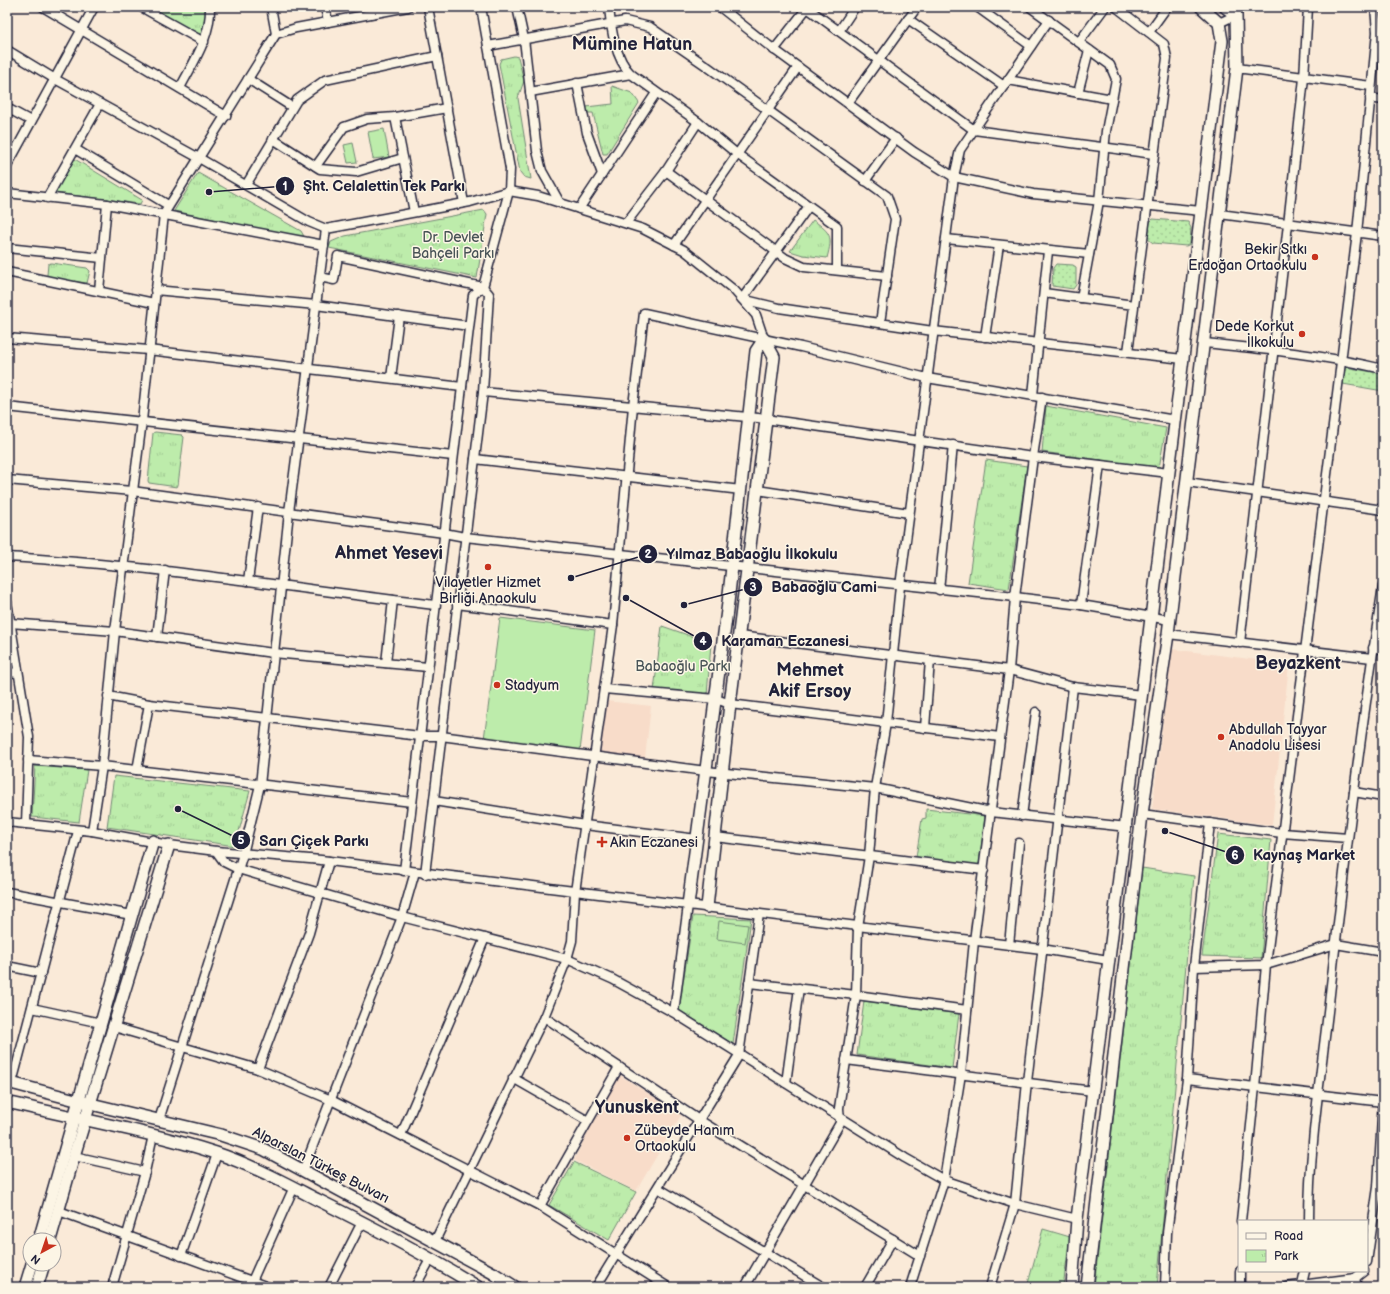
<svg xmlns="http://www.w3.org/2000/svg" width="1390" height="1294" viewBox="0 0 1390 1294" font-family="'Balsamiq Sans',sans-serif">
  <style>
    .built { fill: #f8dcc9 }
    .grass { fill: url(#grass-dots); stroke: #708773 }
    .park { fill: url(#park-tufts); stroke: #708773 }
    .garden { fill: #bdecab; stroke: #708773 }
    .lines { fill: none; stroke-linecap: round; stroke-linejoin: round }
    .street-casing { stroke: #22223b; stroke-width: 11 }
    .secondary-casing { stroke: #22223b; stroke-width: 14 }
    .street { stroke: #fcf5e5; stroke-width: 8 }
    .secondary { stroke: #fcf5e5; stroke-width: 11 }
    .poi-dot { fill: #c8321e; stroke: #fcf5e5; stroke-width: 1.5 }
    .labels { text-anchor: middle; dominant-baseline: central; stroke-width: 3; stroke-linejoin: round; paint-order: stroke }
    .park-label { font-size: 14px; fill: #495457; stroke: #fcf5e5 }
    .poi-label { font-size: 14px; fill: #22223b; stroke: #fcf5e5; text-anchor: start }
    .street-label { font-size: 14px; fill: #22223b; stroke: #fcf5e5 }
    .district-label { font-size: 18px; font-weight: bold; fill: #22223b; stroke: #fcf5e5 }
    .leader { fill: none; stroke: #22223b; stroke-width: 1.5 }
    .callout-dot { fill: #22223b; stroke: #fcf5e5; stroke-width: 1.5 }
    .mark-label { font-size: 12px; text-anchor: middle; font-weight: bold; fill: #fff }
    .callout-label { font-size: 15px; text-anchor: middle; font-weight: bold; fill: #22223b; stroke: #fcf5e5; stroke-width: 3; stroke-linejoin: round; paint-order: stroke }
  </style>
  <defs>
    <pattern id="grass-dots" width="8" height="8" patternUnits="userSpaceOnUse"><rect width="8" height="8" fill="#bdecab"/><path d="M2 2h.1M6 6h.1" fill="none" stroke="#a2ca94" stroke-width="1.8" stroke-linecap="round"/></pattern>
    <pattern id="park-tufts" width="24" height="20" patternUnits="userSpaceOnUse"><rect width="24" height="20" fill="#bdecab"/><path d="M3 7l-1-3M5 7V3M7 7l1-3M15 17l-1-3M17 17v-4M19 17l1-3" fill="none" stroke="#a2ca94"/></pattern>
  </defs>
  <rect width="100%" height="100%" fill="#faead8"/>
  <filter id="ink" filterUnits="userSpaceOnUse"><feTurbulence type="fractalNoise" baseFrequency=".025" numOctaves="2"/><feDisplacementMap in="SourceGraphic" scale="8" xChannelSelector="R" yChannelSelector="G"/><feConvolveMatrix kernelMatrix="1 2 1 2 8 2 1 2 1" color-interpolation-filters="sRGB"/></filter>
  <g filter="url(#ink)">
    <g class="built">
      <polygon points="1172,649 1289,664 1272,825 1152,809"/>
      <polygon points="606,701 651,706 645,758 600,753"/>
      <polygon points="618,1074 681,1115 636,1191 574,1160"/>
    </g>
    <g class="grass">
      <polygon points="1153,219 1188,222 1191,228 1190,244 1186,246 1153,243 1148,239 1150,222"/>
      <polygon points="1056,264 1073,265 1076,267 1076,285 1073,289 1052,286 1053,268"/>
      <polygon points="1345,367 1383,374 1383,391 1343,384"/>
    </g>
    <g class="park">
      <polygon points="160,7 205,7 206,22 202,35 200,36 156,13 155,10"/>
      <polygon points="514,56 518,57 524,81 518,98 531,179 524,177 520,172 499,64 501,59"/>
      <polygon points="612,86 632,93 639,103 607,154 603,154 593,113 588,113 586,107 613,104"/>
      <polygon points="73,158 142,200 140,204 55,193 54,190"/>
      <polygon points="198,173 301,231 305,238 174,211"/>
      <polygon points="484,210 487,214 477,278 329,248 331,242 345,236"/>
      <path d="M813,220C831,233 833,236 827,258L803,255L790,251Z"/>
      <polygon points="51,263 87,268 90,271 87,283 49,278 47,275 48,264"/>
      <polygon points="1046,406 1166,428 1159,468 1042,452"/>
      <polygon points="155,432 182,435 184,437 178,485 177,487 149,483 148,481 153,433"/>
      <polygon points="986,460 1027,466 1009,589 968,583"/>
      <polygon points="662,626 711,643 707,696 654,690"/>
      <polygon points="35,766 87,770 79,822 32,817"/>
      <polygon points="114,776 250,791 235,846 107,827"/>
      <polygon points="926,809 985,816 979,865 916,857 922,819 926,818"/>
      <polygon points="1218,834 1271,840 1261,958 1202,956"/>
      <polygon points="1142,868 1194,876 1157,1287 1094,1287"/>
      <polygon points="693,916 751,919 733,1044 679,1010"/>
      <polygon points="864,1001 959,1014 952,1068 857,1055"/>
      <polygon points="574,1162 636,1192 609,1240 549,1205"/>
      <polygon points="1043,1229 1070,1237 1063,1287 1027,1287"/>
    </g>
    <g class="garden">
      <polygon points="384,129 389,157 373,159 368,132"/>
      <polygon points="353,143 357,162 348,163 344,145"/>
      <polygon points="500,618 595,630 580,751 484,739"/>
      <polygon points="719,921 748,925 745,943 717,939"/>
    </g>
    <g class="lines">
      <g class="street-casing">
        <g id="street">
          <polyline points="43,7 226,116"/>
          <polyline points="141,7 204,42"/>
          <polyline points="271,7 276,34"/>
          <polyline points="325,7 328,22"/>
          <polyline points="428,7 464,203"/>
          <polyline points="517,7 524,39 537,151 542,171 560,203"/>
          <path d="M609,7C611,28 615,59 631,74L698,122L737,154L837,226V270"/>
          <polyline points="720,7 768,45 914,152 954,177 1033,194 1201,211"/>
          <polyline points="806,7 974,130 1154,154"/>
          <polyline points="977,7 1031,46"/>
          <polyline points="1030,7 1110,65 1116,79 1106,131 1099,201 1081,298"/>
          <polyline points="1116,7 1164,44 1167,58 1128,352"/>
          <polyline points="908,19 1004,86"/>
          <polyline points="1219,23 1236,15 1237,7"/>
          <polyline points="839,31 855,7"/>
          <polyline points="1149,32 1167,7"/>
          <polyline points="1079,42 1105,7"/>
          <polyline points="488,46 625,21 650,27 708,67 887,196 895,219 880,323"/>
          <polyline points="7,50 55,79 199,158 309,222 326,229 470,202 509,191 538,196 643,229 684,250 734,290 756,315 764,339"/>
          <polyline points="774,50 807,8"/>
          <polyline points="1237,68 1371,86"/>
          <polyline points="248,79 292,107"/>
          <polyline points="1008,80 1112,99"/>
          <polyline points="577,83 587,133 602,174"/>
          <path d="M180,88C193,63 211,37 210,7"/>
          <polyline points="530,92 631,74"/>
          <polyline points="1078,93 1089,50"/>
          <polyline points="1370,98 1383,100"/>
          <polyline points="848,103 917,7"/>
          <polyline points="7,108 31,121"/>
          <polyline points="395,117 414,212"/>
          <polyline points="273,139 320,169 356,172 403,158"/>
          <polyline points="75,149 168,205"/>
          <polyline points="7,166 94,7"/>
          <polyline points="316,166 344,127 367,119 395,117 447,108"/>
          <polyline points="666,171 785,258 804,267 887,276"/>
          <polyline points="865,181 896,138"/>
          <polyline points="246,185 297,100 325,80 437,56"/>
          <polyline points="7,193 107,204 324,245"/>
          <polyline points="47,198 100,104"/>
          <polyline points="809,206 742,299 779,308 933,331 1183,359"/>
          <polyline points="579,209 656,93"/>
          <polyline points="1220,214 1383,236"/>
          <polyline points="626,223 666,171 698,122"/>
          <polyline points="946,239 1089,254"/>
          <polyline points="674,245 798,67"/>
          <polyline points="7,248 102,258"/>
          <polyline points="7,272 154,303"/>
          <polyline points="320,277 334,280 338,256 483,287 489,294 483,392 425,874"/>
          <polyline points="155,290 316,305 469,326"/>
          <polyline points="99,291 107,204"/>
          <polyline points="1044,293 1134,305"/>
          <polyline points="985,337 999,245"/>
          <polyline points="7,338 148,350 462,387"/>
          <path d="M1204,343C1264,349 1324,355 1383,369"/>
          <polyline points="391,378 399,316"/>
          <polyline points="483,392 758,418 1033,457 1169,473"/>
          <polyline points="1033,395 1048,251"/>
          <polyline points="7,407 453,456"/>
          <polyline points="475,459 741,490"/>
          <polyline points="7,480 132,491 444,533 465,537 1015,597 1081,605 1170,620"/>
          <polyline points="1187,482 1383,510"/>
          <polyline points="757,490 909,513"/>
          <path d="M7,557C150,565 293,588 435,605"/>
          <polyline points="248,581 258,507"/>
          <polyline points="939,590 953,445"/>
          <polyline points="7,602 29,737 26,824"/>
          <polyline points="457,604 613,625"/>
          <polyline points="1081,605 1100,465"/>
          <polyline points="10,623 115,631 273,653 428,667"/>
          <polyline points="1168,634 1372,658"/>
          <polyline points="739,636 1009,670 1073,687 1142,695"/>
          <polyline points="157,637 165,570"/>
          <polyline points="1240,643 1288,224 1304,78 1308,7"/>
          <polyline points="1373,648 1383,649"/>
          <polyline points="386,663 393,600"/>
          <polyline points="7,672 18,673"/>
          <polyline points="604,689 716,699 730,704 1000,737"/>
          <polyline points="108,696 149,704 420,736 441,736 706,771 875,788 991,812 1127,827"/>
          <polyline points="925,728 930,660"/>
          <polyline points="28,760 102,766 412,802"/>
          <polyline points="137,770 149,704"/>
          <polyline points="1354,792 1383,797"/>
          <polyline points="434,801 585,825 697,839"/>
          <polyline points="1142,814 1282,833 1348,838"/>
          <polyline points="1022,816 1036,712"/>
          <polyline points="7,822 92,831 169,845 216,851 321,860 688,905 1042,949 1108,960"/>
          <polyline points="92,831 102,766 115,631 142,421 164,214 276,34 296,28 408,7"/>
          <polyline points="715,837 984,870"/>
          <polyline points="216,851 224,862 238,869 402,917 567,959 612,979 676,1014 905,1158 944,1180 1015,1204 1077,1219"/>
          <polyline points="404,871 473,295 483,287 509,191 510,169 481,7"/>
          <polyline points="7,892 132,915"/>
          <polyline points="1009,945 1019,843"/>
          <polyline points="7,966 41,973"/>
          <polyline points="1194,967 1266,965 1336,944 1383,952"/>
          <polyline points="749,983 856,995 967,1010"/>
          <polyline points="32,1008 101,1023"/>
          <polyline points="674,1012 688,905"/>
          <polyline points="544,1017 699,1120 920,1256"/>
          <polyline points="114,1027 258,1069 331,1100 540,1206 668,1287"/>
          <polyline points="846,1060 1093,1091"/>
          <polyline points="258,1069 309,933 329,861"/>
          <polyline points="513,1078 588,1121"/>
          <polyline points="1187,1079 1383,1102"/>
          <polyline points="12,1083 78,831"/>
          <polyline points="786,1083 799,988"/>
          <polyline points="159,1120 243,854 260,785 289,512 326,229"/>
          <polyline points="401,1135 485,938"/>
          <polyline points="74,1156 145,1172"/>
          <polyline points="303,1171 402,917 415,872"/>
          <polyline points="658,1188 823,1287"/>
          <polyline points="540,1206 619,1067"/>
          <polyline points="59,1211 268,1287"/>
          <polyline points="1241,1221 1255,1087 1266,965 1357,233 1377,32 1375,7"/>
          <path d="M1309,1221C1309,1145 1322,1069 1330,994C1345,858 1362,721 1383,586"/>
          <polyline points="435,1241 544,1017 567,959 572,941 575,892 613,625 633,406 644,313 801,347 927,378 1175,420"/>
          <polyline points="181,1256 217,1154"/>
          <polyline points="1367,1262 1378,1187 1383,1099"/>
          <polyline points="1355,1278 1357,1287"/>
          <polyline points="252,1281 294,1187"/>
          <polyline points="1302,1284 1305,1271"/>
          <polyline points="112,1287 145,1172 153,1135"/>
          <polyline points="329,1287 362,1222"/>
          <polyline points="415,1287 431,1258"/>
          <polyline points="596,1287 739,1055 759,914"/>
          <polyline points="745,1287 840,1123 839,1108 856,995 858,927 869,856 875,788 886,723 900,586 954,177 960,150 1049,20"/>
          <polyline points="865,1287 893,1239"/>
          <polyline points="910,1287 944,1180 961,1074 974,941 1009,670 1015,597 1033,457 1042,397"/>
          <polyline points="990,1287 1015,1204 1027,1082 1073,687"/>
          <polyline points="1165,1287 1167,1233 1187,1079 1194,967 1210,823"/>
          <polyline points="1240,1287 1240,1271"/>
          <polyline points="1286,1287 1355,1278 1364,1271"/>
        </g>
      </g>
      <g class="secondary-casing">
        <g id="secondary">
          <polyline points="688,905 728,603 756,351 764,339 774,357 730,704 707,907"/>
          <polyline points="7,1082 91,1104 221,1135 263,1149 493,1273 515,1287"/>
          <path d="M7,1102C77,1119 148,1131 216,1153C252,1165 285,1183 318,1200C373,1227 426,1255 478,1287"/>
          <polyline points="39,1240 153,841"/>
          <polyline points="50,1240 74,1156 169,845"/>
          <polyline points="25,1287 32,1264"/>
          <polyline points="37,1287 44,1264"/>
          <polyline points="1072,1287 1077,1219 1222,41 1219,23 1201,7"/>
          <polyline points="1087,1287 1142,814 1168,634 1237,68 1236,15 1225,7"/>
        </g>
      </g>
      <use href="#street" class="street"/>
      <use href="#secondary" class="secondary"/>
    </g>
  </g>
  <g class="poi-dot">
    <circle cx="1315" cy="257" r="4"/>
    <circle cx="1302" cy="334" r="4"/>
    <circle cx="488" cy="567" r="4"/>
    <circle cx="497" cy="685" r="4"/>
    <circle cx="1221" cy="737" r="4"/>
    <path d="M600 836h4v4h4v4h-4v4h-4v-4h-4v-4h4z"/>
    <circle cx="627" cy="1138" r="4"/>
  </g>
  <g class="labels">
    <g class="park-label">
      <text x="453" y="237">Dr. Devlet<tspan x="453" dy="16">Bahçeli Parkı</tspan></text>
      <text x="683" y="666">Babaoğlu Parkı</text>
    </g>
    <g class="poi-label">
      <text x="1307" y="249" text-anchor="end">Bekir Sıtkı<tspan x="1307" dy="16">Erdoğan Ortaokulu</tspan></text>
      <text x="1294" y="326" text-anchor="end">Dede Korkut<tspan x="1294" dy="16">İlkokulu</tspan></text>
      <text x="488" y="582" text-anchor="middle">Vilayetler Hizmet<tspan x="488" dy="16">Birliği Anaokulu</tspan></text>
      <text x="505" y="685">Stadyum</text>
      <text x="1229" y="729">Abdullah Tayyar<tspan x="1229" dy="16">Anadolu Lisesi</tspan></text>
      <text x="610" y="842">Akın Eczanesi</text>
      <text x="635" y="1130">Zübeyde Hanım<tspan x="635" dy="16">Ortaokulu</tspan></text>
    </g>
    <g class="street-label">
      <text transform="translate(321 1165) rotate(27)">Alparslan Türkeş Bulvarı</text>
    </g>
    <g class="district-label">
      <text x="632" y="44">Mümine Hatun</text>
      <text x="389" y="553">Ahmet Yesevi</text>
      <text x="1298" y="663">Beyazkent</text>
      <text x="810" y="670">Mehmet<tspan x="810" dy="21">Akif Ersoy</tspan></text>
      <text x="637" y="1107">Yunuskent</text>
    </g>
  </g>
  <path class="leader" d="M209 192L285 186M571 578L648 554M684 605L753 587M626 598L703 641M178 809L241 840M1165 831L1235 855"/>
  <g class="callout-dot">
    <circle cx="209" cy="192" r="4"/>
    <circle cx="571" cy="578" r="4"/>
    <circle cx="684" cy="605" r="4"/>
    <circle cx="626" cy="598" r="4"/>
    <circle cx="178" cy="809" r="4"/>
    <circle cx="1165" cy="831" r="4"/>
    <circle cx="285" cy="186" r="10"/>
    <circle cx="648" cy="554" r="10"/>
    <circle cx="753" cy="587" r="10"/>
    <circle cx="703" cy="641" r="10"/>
    <circle cx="241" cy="840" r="10"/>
    <circle cx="1235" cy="855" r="10"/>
  </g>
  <g class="mark-label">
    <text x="285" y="190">1</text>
    <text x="648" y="558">2</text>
    <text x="753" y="591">3</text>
    <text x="703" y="645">4</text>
    <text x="241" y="844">5</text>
    <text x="1235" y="859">6</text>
  </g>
  <g class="callout-label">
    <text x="384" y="191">Şht. Celalettin Tek Parkı</text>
    <text x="752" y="559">Yılmaz Babaoğlu İlkokulu</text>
    <text x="824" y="592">Babaoğlu Cami</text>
    <text x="785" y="646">Karaman Eczanesi</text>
    <text x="314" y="846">Sarı Çiçek Parkı</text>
    <text x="1304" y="860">Kaynaş Market</text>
  </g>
  <rect width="1390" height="1294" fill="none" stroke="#fcf5e5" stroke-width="24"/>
  <rect x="12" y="12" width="1366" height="1270" fill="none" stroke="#22223b" stroke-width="1.5" filter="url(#ink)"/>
  <rect x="1238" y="1220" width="130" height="52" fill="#fcf5e5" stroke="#a5a1a1"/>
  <rect x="1246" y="1233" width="20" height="6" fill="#fcf5e5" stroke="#a5a1a1"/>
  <text x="1274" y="1240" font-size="12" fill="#22223b">Road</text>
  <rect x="1246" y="1250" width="20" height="12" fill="url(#park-tufts)" stroke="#a5a1a1"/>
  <text x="1274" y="1260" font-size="12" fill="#22223b">Park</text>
  <g transform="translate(42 1252) rotate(220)"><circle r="19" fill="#fcf5e5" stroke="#a5a1a1"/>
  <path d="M0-3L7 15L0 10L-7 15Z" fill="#c8321e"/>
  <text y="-6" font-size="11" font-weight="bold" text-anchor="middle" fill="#22223b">N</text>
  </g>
</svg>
